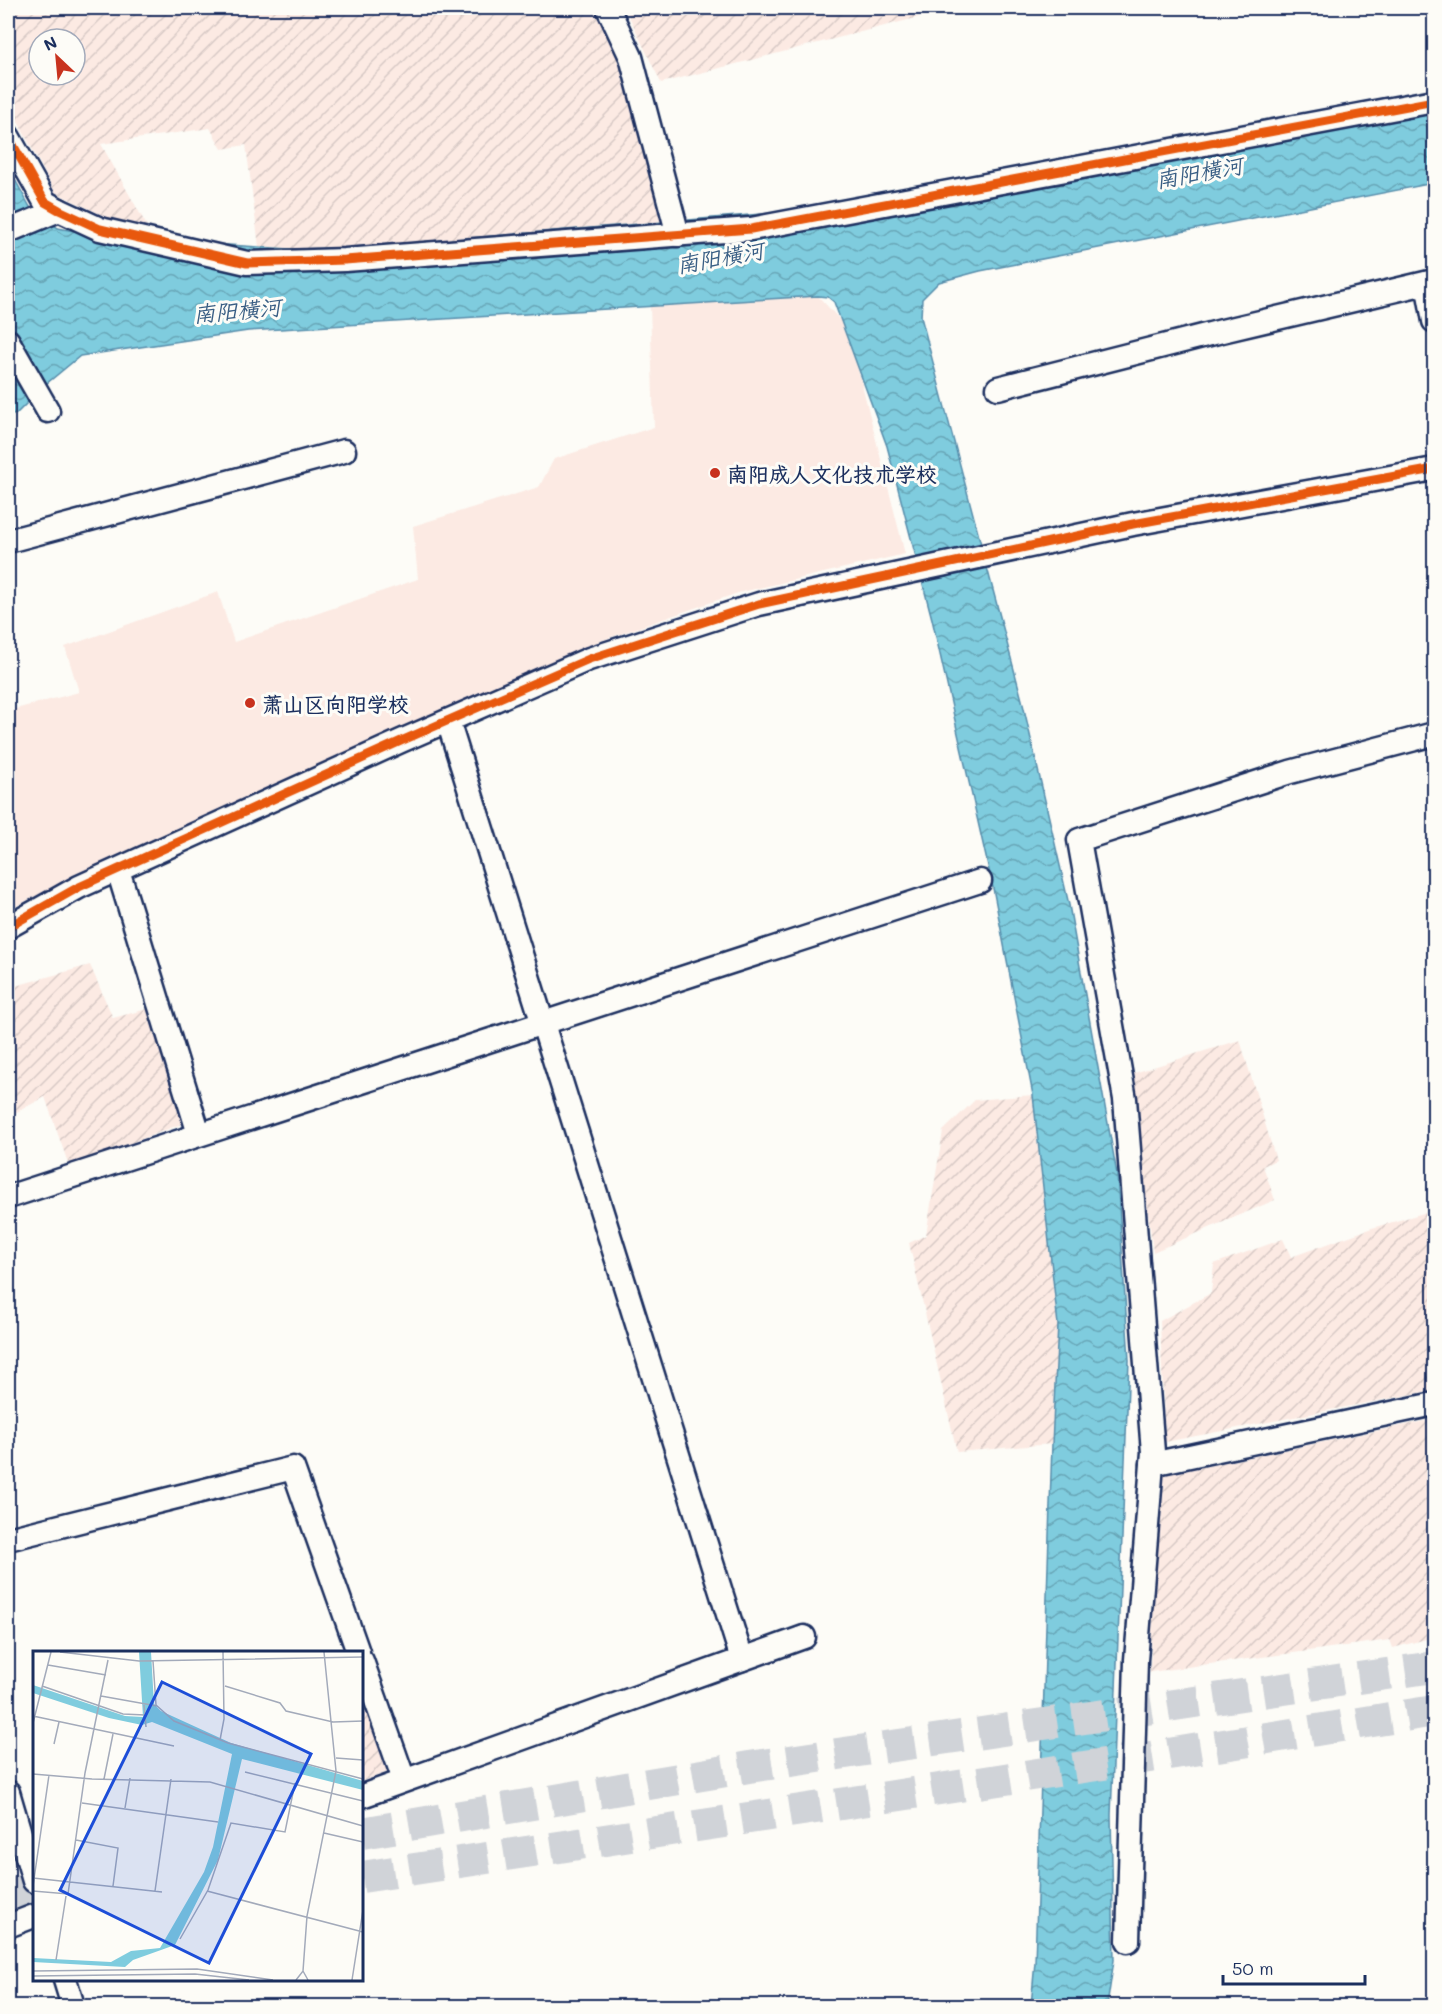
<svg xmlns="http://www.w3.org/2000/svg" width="1442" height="2014" viewBox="0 0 1442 2014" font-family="Mali,'LXGW WenKai TC',sans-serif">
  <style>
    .built { fill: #fceae3 }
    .industrial { fill: url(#industrial-furrows); fill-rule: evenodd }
    .water { fill: url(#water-waves); stroke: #578dab; stroke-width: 1.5 }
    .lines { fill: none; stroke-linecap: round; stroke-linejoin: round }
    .highway-tunnel { stroke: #d0d3d8; stroke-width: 32; stroke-dasharray: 32 16; stroke-linecap: butt }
    .minor-casing { stroke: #1b2f5e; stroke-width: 27 }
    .minor { stroke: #fdfcf7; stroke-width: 22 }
    .cycleway-casing { stroke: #fdfcf7; stroke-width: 13 }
    .cycleway { stroke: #e8590c; stroke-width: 9 }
    .poi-dot { fill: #c8321e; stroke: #fdfcf7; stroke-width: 2 }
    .labels { text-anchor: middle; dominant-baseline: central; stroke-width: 6; stroke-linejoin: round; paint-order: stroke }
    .poi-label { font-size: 21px; font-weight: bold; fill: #1b2f5e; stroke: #fdfcf7; text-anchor: start }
    .water-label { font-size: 22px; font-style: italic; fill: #395e84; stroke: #fdfcf7 }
    .inset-road { fill: none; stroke: #a3aaba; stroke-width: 1.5 }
    .view { fill: #1d4ed8; fill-opacity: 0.15; stroke: #1d4ed8; stroke-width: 3 }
    .inset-edge { fill: none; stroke: #1b2f5e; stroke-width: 3 }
  </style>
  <defs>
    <pattern id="industrial-furrows" width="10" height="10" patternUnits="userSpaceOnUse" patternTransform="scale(1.5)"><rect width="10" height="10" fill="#fceae3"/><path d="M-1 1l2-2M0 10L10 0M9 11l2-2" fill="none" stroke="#d7c9c5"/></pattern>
    <pattern id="water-waves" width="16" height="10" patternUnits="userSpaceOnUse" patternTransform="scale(1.5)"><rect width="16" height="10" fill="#7fccde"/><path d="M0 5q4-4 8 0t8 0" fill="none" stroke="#67a6b7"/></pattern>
  </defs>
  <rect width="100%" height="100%" fill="#fdfcf7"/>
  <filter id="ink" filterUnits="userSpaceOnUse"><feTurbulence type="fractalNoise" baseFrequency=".0167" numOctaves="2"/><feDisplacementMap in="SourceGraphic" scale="12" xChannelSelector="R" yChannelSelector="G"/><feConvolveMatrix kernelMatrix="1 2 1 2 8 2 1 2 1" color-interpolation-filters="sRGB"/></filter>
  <g filter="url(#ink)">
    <polygon class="built" points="818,296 843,323 857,365 905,554 738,593 600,641 74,877 8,910 8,711 79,692 65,647 218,592 234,642 418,579 413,526 539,487 554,459 654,427 650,306"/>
    <g class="industrial">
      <path d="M8,8H594L624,67L650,177L662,222L347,248L290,249L259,247L246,145L222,149L210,128L101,144L147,226L110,219L55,192L8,103ZM39,39H75V75H39Z"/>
      <polygon points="625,8 955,8 661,83"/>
      <polygon points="90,965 113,1018 151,1008 187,1122 69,1166 45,1097 13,1114 8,1103 8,988"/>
      <polygon points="1240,1040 1276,1160 1263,1166 1275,1200 1153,1252 1131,1074"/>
      <polygon points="1033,1095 1058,1325 1052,1444 957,1452 909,1243 926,1235 943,1131 975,1100"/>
      <polygon points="1434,1210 1434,1390 1165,1442 1160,1321 1211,1293 1214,1264 1283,1239 1291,1257 1372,1228"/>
      <polygon points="1434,1419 1434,1637 1393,1648 1390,1640 1150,1672 1159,1476"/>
      <polygon points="362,1690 388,1772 362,1781"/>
    </g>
    <polygon class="water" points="1434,99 1434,183 980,271 939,282 922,299 921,317 1022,700 1069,905 1117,1174 1129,1360 1111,1815 1114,1960 1107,2006 1031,2006 1035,1962 1052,1444 1058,1325 1033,1095 993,888 932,619 887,446 834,302 828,297 818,296 248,331 80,356 46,384 16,414 8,416 8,167 30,207 58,228 107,237 290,249 347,248 773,213"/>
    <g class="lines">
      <g class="highway-tunnel">
        <polyline points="362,1833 749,1767 1434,1667"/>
        <polyline points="362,1877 1156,1756 1434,1711"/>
        <polyline points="8,1893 34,1888"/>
      </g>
      <g class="minor-casing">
        <g id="minor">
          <polyline points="608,8 631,57 678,235"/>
          <polyline points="8,136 45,202 59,210 100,229 247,263 345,260 751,229 1434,101"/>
          <polyline points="8,231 59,210"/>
          <polyline points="1427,283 1434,321"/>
          <polyline points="8,341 48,411"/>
          <polyline points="998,388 1222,331 1434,281"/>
          <polyline points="8,541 344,451"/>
          <polyline points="448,721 742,1659"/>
          <polyline points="118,870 199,1134"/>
          <polyline points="8,927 79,887 401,741 589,659 759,604 1133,524 1434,469"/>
          <polyline points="8,1197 980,881"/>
          <polyline points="1152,1464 1434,1404"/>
          <polyline points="8,1539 293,1468 358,1652"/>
          <polyline points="362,1661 404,1780"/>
          <polyline points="8,1792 34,1881"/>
          <polyline points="362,1796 804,1637"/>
          <polyline points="8,1926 34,1916"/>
          <polyline points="1128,1941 1136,1660 1153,1452 1125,1099 1079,840 1290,772 1434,734"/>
          <polyline points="65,1980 73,2006"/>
        </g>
      </g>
      <use href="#minor" class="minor"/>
      <g class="cycleway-casing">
        <g id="cycleway">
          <polyline points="8,136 45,202 59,210 100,229 247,263 345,260 751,229 1434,101"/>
          <polyline points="8,927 79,887 401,741 589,659 759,604 1133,524 1434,469"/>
        </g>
      </g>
      <use href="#cycleway" class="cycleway"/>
    </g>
  </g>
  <g class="poi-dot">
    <circle cx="715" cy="473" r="6"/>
    <circle cx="250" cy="703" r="6"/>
  </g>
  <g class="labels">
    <g class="poi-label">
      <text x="727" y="473">南阳成人文化技术学校</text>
      <text x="262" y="703">萧山区向阳学校</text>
    </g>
    <g class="water-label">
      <text transform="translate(1199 172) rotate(-10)">南阳横河</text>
      <text transform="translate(720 257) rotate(-10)">南阳横河</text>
      <text transform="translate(237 310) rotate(-5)">南阳横河</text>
    </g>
  </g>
  <g transform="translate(33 1651)">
    <rect width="330" height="330" fill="#fdfcf7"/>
    <path d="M106,1H118L121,53L128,60L198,92L330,130V139L209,108L185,209L142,294L100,309L92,316L0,311V307L78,311L98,300L127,297L171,221L180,196L199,103L119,71L109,74L76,67L0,42V34L92,65L110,66Z" fill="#7fccde"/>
    <path class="inset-road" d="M27,1L106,10L330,6M120,10L123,54L141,70L195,92L330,128M15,14L73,24M9,35L90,63L112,64M192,35L247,52L253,60L300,71L330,70M68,45L124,55M111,54L113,76M0,65L141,95M0,72L18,1M187,89L191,68L190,1M21,93L26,71M303,107L330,109M212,121L330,150M0,123L59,128M59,128L177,131L330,175M71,128L80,83M49,152L185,171M92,157L97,127M291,182L330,191M43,189L85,197L80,235M0,227L129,241M0,235L16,124M0,240L35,243L52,122L75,9M122,240L138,128M174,240L330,281M147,288L175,239L198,172L252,181L262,132M23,309L33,245M0,320L164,318L240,329M270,320L274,265L303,120L291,1M0,325L162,323L216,329M263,329L270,320L275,329M319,329L330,259"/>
    <path class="view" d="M129,31L278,103L176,312L27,239Z"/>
    <rect width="330" height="330" class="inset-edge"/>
  </g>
  <rect width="1442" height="2014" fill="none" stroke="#fdfcf7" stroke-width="30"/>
  <rect x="15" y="15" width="1412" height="1984" fill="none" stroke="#1b2f5e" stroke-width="2" filter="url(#ink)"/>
  <g transform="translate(57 57) rotate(334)"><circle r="28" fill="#fdfcf7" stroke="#a3aaba" stroke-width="1.5"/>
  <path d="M0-4.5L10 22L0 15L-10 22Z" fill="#c8321e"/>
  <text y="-9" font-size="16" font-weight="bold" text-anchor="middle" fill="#1b2f5e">N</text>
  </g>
  <path d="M1223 1975v9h142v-9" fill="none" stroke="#1b2f5e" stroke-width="3"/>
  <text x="1232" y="1975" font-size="18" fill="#1b2f5e" stroke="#fdfcf7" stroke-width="4.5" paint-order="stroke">50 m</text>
</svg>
